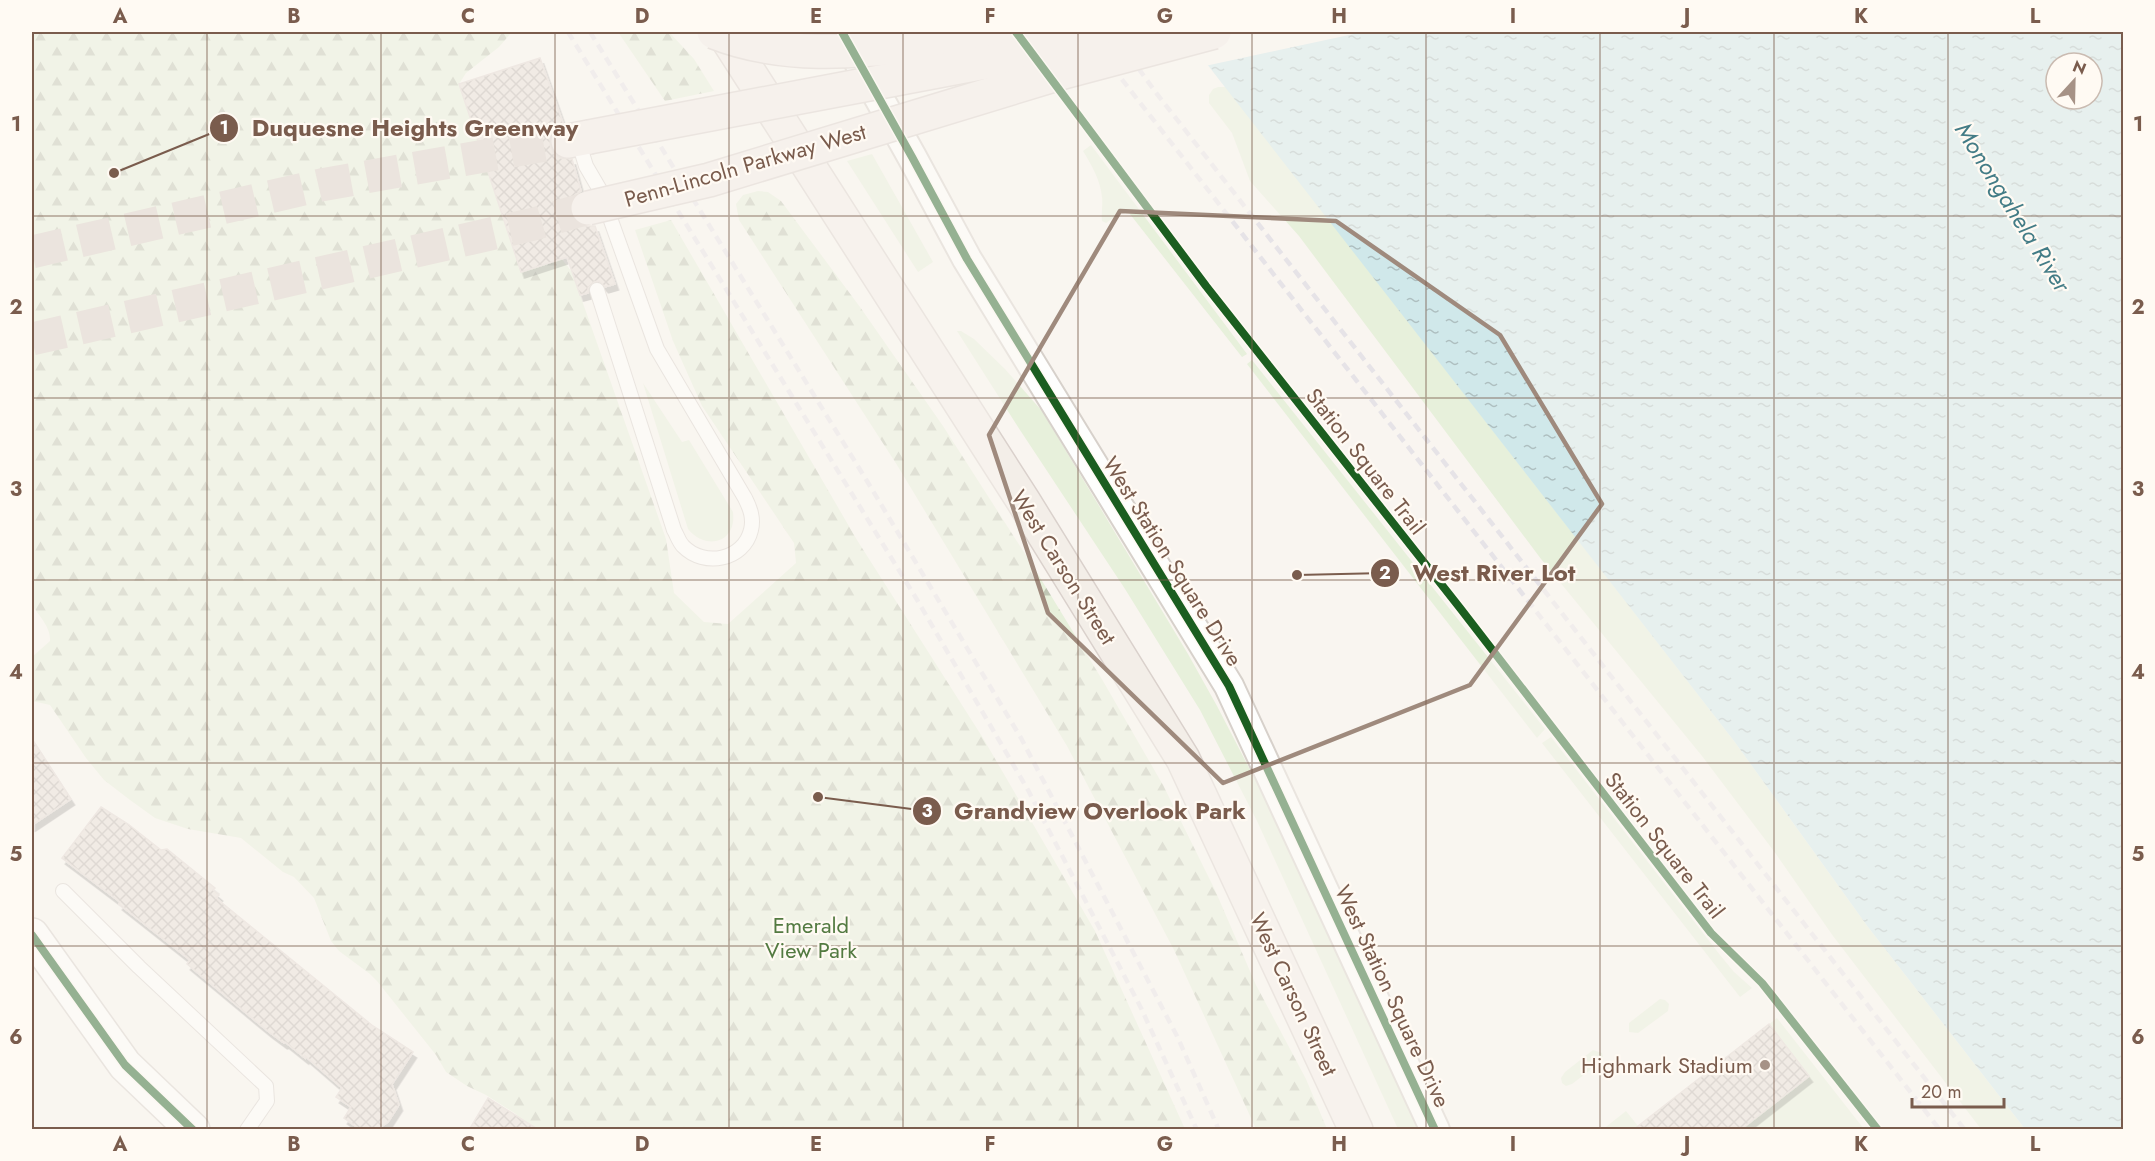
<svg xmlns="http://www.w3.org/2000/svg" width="2155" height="1161" viewBox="0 0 2155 1161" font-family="Jost,sans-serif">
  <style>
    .green { fill: #e7f0db }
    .forest { fill: url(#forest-firs) }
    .water { fill: url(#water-ripples); fill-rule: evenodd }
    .pier { fill: #f9f5f0 }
    .building { fill: url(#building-cross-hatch); stroke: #e2d8d2; stroke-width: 1.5; filter: url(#shadow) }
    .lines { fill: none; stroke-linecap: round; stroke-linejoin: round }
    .motorway-tunnel { stroke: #d9cfc7; stroke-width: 33; stroke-dasharray: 33 16; stroke-linecap: butt }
    .service-casing { stroke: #d7d1cb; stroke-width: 16 }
    .minor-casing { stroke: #d7d1cb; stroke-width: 32 }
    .tertiary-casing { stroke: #d7d1cb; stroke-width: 36 }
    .primary-casing { stroke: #dad1cc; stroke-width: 36 }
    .motorway-casing { stroke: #dad1cc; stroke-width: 36 }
    .service { stroke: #fefefd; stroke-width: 14 }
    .minor { stroke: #fefefd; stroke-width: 28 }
    .tertiary { stroke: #fefefd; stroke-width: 33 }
    .primary { stroke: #f3eee8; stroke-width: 33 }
    .motorway { stroke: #f2eae7; stroke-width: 33 }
    .rail { stroke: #e6e3e7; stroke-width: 4.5; stroke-dasharray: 9 6; stroke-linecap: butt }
    .motorway-bridge-casing { stroke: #dad1cc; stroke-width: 36; stroke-linecap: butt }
    .motorway-bridge { stroke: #f2eae7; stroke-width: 33 }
    .cycleway-casing { stroke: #fffaf3; stroke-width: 11 }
    .cycleway { stroke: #1b5e20; stroke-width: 8 }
    .marked { fill: none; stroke: #9f8a7d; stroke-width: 4.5; stroke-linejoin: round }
    .grid { fill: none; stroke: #7a5c4d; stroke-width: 1.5; stroke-opacity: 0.55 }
    .poi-dot { fill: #a69286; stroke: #fffaf3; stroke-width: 2 }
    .labels { text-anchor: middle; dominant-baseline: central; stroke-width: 4.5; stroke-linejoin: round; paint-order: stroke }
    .street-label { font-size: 22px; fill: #7a5c4d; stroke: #fffaf3 }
    .park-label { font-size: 22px; fill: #537a41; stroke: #fffaf3 }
    .poi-label { font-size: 22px; fill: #7a5c4d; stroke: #fffaf3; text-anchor: end }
    .water-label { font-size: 24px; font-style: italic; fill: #437c86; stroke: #fffaf3 }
    .leader { fill: none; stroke: #7a5c4d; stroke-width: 2 }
    .callout-dot { fill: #7a5c4d; stroke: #fffaf3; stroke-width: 2 }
    .mark-label { font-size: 18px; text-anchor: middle; font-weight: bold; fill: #fff }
    .callout-label { font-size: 24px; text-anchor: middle; font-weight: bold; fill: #7a5c4d; stroke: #fffaf3; stroke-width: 4.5; stroke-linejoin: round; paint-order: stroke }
    .neatline { fill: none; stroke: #7a5c4d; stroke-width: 2 }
    .grid-label { font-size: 20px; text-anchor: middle; font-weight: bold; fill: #7a5c4d }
  </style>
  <defs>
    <pattern id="forest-firs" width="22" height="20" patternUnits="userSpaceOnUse" patternTransform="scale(1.5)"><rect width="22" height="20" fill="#e7f0db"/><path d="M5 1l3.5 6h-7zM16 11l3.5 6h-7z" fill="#c0c6b4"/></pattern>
    <pattern id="water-ripples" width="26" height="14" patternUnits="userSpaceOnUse" patternTransform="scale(1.5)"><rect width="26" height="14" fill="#d0e8ea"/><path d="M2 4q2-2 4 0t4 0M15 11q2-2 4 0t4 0" fill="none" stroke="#aebfc0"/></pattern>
    <pattern id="building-cross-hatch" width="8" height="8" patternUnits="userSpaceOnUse" patternTransform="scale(1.5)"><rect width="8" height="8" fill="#e6ded7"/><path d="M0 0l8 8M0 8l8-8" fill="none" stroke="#bfb7b1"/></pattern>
    <filter id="shadow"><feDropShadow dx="3.5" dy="6" stdDeviation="0" flood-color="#0004"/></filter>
  </defs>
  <rect width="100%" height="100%" fill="#f9f5f0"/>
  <g class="green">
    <polygon points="1218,87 1226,87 1734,741 1868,927 2025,1129 1981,1129 1833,936 1776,854 1702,756 1541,559 1299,236 1250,181 1232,133 1209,103 1209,95 1213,89"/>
    <path d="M1091,145L1247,354L1242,357L1126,209L1106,223L1102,221C1101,213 1103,205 1102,197C1100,179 1092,166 1083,151Z"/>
    <polygon points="872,154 933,262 918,272 847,161"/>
    <polygon points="957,331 961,331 974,339 1005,369 1042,411 1188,654 1217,706 1273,814 1419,1129 1398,1129 1257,821 1200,710 1125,589 1018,427"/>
    <polygon points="1252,360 1545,729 1537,738 1247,364"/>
    <path d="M643,383L682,442L689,440L733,512C737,543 706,551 688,529Z"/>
    <polygon points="1551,737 1720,955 1734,972 1752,988 1740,997 1542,743"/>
    <polygon points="1660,999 1665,1000 1669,1004 1668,1011 1638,1033 1629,1032 1629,1023"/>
    <polygon points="1777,1018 1864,1129 1602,1130 1626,1111 1638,1126"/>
    <polygon points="1593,1050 1602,1053 1603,1058 1602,1061 1572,1084 1566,1086 1562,1083 1561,1078 1565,1072"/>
  </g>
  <g class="forest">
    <path d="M32,32H512L499,47L466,73L459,84L521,271L561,258L572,272L666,539L674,593L704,622L728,624L796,563L794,543L702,406L673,341L635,230L671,220L857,540L983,738L1095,931L1185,1129H511L518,1117L516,1114L486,1095L467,1086L446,1072L436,1055L377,981L370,974L339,951L331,941L314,898L294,877L283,872L241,838L188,829L155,818L130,800L104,780L86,758L50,705L32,701V657L50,641C51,627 39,616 32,605Z"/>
    <polygon points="618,32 669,32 694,59 714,91 665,101"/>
    <polygon points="758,191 768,192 781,201 860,307 943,426 1036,571 1103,681 1163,785 1215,890 1256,985 1306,1079 1327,1129 1256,1129 1174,950 1067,746 897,465 739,220 736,204 743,195"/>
  </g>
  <path class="water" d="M1182,32H2123V1129H2025L1868,927L1734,741ZM2056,63H2092V99H2056Z"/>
  <polygon class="pier" points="1179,32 1363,32 1205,66"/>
  <g class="building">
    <polygon points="540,58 563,123 555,127 551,134 550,145 554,154 561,158 572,159 581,191 575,195 570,202 570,213 575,221 582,226 595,226 615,284 605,287 599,281 594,282 588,288 588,293 580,295 567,257 521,272 459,84"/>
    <polygon points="32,739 71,799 32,825"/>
    <polygon points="101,807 128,824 161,850 167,849 215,888 213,890 219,895 216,898 373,1026 413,1052 392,1084 399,1105 388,1122 376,1130 361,1130 344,1118 351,1107 336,1097 342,1088 305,1056 305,1058 285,1042 284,1043 269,1032 187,964 190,960 119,904 120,902 62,858"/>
    <polygon points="1769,1024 1809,1076 1740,1130 1633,1130"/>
    <polygon points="488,1098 539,1130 469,1130"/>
  </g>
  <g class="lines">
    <g class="motorway-tunnel">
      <polyline points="32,252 321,185 568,141"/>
      <polyline points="32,339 534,224 588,208"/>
    </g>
    <g class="service-casing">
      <g id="service">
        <path d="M578,140L586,166L600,190L657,349L745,498C750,508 754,518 751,530C744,560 704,568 683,546C679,542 677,535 674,530L597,290"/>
        <polyline points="63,891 139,967 266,1086 267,1101 247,1130"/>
      </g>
    </g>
    <g class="minor-casing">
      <polyline id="minor" points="842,32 912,157 967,259 1229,686 1435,1130"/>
    </g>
    <g class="tertiary-casing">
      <polyline id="tertiary" points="32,935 125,1065 193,1130"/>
    </g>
    <g class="primary-casing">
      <polyline id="primary" points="723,32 1024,502 1183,759 1356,1130"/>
    </g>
    <g class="motorway-casing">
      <polyline id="motorway" points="568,141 589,137"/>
    </g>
    <use href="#service" class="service"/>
    <use href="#minor" class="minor"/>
    <use href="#tertiary" class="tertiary"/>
    <use href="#primary" class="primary"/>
    <use href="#motorway" class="motorway"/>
    <g class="rail">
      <polyline points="568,32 916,598 1028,790 1141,1008 1197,1130"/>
      <polyline points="590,32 867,481 1021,738 1177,1036 1219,1130"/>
      <polyline points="1085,32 1940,1130"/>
      <polyline points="1112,32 1157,94 1965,1130"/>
    </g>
    <g class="motorway-bridge-casing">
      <g id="motorway-bridge">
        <path d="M714,32C797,65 884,47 970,40C1034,36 1098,34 1161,32"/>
        <polyline points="589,137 975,64 1090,45"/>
        <polyline points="588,208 709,180 1067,71 1214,32"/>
      </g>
    </g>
    <use href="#motorway-bridge" class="motorway-bridge"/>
    <g class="cycleway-casing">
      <g id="cycleway">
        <polyline points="842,32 912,157 967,259 1229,686 1435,1130"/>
        <polyline points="1016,32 1206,286 1460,608 1711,933 1762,983 1878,1130"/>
        <polyline points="32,935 125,1065 193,1130"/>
      </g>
    </g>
    <use href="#cycleway" class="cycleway"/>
  </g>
  <path d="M0 0H2155V1161H0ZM1120,211L1336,221L1500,335L1602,504L1470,685L1223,783L1048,613L989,435Z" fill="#f9f5f0" fill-opacity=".55" fill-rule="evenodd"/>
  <path class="marked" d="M1120,211L1336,221L1500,335L1602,504L1470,685L1223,783L1048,613L989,435Z"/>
  <path class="grid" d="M207,32V1130M381,32V1130M555,32V1130M729,32V1130M903,32V1130M1078,32V1130M1252,32V1130M1426,32V1130M1600,32V1130M1774,32V1130M1948,32V1130M32,216H2124M32,398H2124M32,580H2124M32,763H2124M32,946H2124"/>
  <circle class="poi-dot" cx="1765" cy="1065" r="6"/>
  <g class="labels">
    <g class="street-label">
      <text transform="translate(745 165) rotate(-16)">Penn-Lincoln Parkway West</text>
      <text transform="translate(1366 461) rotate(52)">Station Square Trail</text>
      <text transform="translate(1173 561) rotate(58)">West Station Square Drive</text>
      <text transform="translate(1064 567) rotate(58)">West Carson Street</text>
      <text transform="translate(1665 845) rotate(52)">Station Square Trail</text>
      <text transform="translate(1294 994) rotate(65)">West Carson Street</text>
      <text transform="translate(1393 996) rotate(65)">West Station Square Drive</text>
    </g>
    <g class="park-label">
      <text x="811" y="925">Emerald<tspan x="811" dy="25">View Park</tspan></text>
    </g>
    <g class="poi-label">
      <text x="1753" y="1065">Highmark Stadium</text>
    </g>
    <g class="water-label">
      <text transform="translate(2013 207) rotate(58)">Monongahela River</text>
    </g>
  </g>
  <path class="leader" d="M114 173L224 128M1297 575L1385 573M818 797L927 811"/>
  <g class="callout-dot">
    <circle cx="114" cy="173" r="6"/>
    <circle cx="1297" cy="575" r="6"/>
    <circle cx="818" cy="797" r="6"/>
    <circle cx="224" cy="128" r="15"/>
    <circle cx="1385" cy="573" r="15"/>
    <circle cx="927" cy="811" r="15"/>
  </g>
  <g class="mark-label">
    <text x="224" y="134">1</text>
    <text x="1385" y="579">2</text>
    <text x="927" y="817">3</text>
  </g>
  <g class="callout-label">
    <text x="415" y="136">Duquesne Heights Greenway</text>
    <text x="1494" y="581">West River Lot</text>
    <text x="1100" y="819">Grandview Overlook Park</text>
  </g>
  <rect width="2155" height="1161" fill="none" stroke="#fffaf3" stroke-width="66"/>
  <g transform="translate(2074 81) rotate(22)"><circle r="28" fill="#fffaf3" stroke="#cabbb1" stroke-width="1.5"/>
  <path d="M0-4.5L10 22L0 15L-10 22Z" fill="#a69286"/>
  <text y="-9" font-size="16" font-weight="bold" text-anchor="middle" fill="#7a5c4d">N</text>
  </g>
  <path d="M1912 1098v9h92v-9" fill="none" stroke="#7a5c4d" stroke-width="3"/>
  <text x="1921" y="1098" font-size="18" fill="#7a5c4d" stroke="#fffaf3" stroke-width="4.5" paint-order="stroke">20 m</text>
  <rect x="33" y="33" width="2089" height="1095" class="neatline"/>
  <g class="grid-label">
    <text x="120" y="23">A</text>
    <text x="294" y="23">B</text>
    <text x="468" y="23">C</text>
    <text x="642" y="23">D</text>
    <text x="816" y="23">E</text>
    <text x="990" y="23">F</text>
    <text x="1165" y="23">G</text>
    <text x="1339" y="23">H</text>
    <text x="1513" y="23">I</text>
    <text x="1687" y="23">J</text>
    <text x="1861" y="23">K</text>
    <text x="2035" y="23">L</text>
    <text x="16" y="131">1</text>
    <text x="2138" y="131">1</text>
    <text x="16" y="314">2</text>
    <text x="2138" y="314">2</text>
    <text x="16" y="496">3</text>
    <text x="2138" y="496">3</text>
    <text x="16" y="679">4</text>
    <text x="2138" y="679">4</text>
    <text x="16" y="861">5</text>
    <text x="2138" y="861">5</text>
    <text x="16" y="1044">6</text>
    <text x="2138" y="1044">6</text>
    <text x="120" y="1151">A</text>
    <text x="294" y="1151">B</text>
    <text x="468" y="1151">C</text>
    <text x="642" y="1151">D</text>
    <text x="816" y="1151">E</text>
    <text x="990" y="1151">F</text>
    <text x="1165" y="1151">G</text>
    <text x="1339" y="1151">H</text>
    <text x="1513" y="1151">I</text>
    <text x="1687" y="1151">J</text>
    <text x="1861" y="1151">K</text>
    <text x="2035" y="1151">L</text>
  </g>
</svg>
